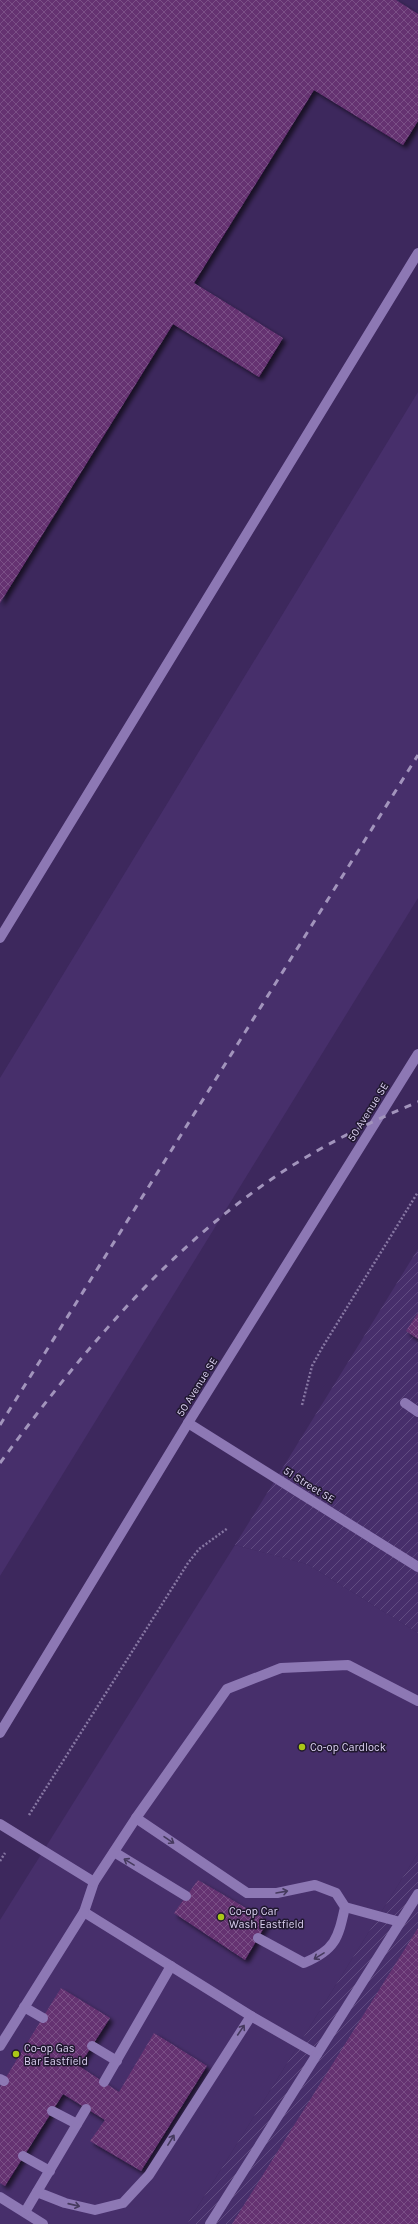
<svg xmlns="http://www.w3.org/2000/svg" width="418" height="2224" viewBox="0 0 418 2224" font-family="Karla,sans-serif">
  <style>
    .built { fill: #472f6b }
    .industrial { fill: url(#industrial-furrows) }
    .building { fill: url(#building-cross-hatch); filter: url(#shadow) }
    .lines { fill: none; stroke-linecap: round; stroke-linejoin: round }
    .path { stroke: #8777a3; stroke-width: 2.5; stroke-dasharray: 2 2; stroke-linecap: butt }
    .service { stroke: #8d78b4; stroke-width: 10 }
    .minor { stroke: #8d78b4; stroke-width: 10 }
    .tertiary { stroke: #8d78b4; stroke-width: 10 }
    .rail { stroke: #a294bc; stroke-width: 3; stroke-dasharray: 7 7; stroke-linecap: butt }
    .oneway { stroke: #463a5e }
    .poi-dot { fill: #aac717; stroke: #20182f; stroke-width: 1.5 }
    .labels { text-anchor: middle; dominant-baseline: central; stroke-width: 3; stroke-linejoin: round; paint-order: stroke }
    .street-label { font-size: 11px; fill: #dbd0f1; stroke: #20182f }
    .poi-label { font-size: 11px; fill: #dbd0f1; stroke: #20182f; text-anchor: start }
  </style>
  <defs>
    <pattern id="industrial-furrows" width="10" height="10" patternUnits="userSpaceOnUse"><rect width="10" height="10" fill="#472f6b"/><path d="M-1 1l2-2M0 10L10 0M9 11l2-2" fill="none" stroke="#614c81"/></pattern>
    <pattern id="building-cross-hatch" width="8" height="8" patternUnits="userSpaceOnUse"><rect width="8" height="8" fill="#653271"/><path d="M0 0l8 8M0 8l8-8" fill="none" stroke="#7a4f86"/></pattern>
    <filter id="shadow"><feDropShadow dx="3.5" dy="3.5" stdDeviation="2" flood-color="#0009"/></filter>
  </defs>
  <rect width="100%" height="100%" fill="#3d285d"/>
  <g class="built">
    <polygon points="418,392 418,898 0,1576 0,1078"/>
    <polygon points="235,1545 307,1564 418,1633 418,1853 187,2224 0,2224 0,1920"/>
  </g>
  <g class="industrial">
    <polygon points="418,1249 418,1633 307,1564 235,1545"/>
    <polygon points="418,1853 418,2224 187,2224"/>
  </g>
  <g class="building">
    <polygon points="0,0 396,0 418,14 418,121 403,145 314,90 194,283 283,338 259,377 173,324 0,603"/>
    <polygon points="418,1313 418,1339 406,1331"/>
    <polygon points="198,1880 268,1921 245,1960 174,1913"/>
    <polygon points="418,1928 418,2224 232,2224"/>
    <polygon points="61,1988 110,2018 79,2066 119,2092 154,2033 207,2066 141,2171 90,2141 105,2120 63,2094 5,2186 0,2183 0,2087"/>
  </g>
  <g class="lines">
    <g class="path">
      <polyline points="302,1405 312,1366 322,1348 418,1192"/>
      <polyline points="29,1815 188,1563 199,1549 228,1528"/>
      <polyline points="0,1861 5,1853"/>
    </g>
    <g class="service">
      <polyline points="0,938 418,253"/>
      <polyline points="405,1403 418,1412"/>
      <path d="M136,1818L247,1893H277L315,1885L336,1893L345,1907C338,1939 335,1950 304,1963L258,1938"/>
      <polyline points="0,1824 94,1882 84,1912 251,2016 317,2054"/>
      <polyline points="114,1852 186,1896"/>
      <polyline points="94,1882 136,1818 227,1689 281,1668 348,1665 418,1701"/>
      <polyline points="345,1907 400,1922"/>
      <polyline points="24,2007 43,2018"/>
      <polyline points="0,2046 84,1912"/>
      <polyline points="92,2046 117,2061"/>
      <polyline points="0,2079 4,2081"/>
      <polyline points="104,2082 171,1966"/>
      <polyline points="52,2111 77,2124"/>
      <polyline points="23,2156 50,2171"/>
      <polyline points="37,2192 65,2203 95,2210 123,2203 149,2175 251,2016"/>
      <polyline points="0,2197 43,2224"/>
      <polyline points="25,2212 86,2109"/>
      <polyline points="210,2224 418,1894"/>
    </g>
    <polyline class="minor" points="188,1423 418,1567"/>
    <polyline class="tertiary" points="0,1733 188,1423 418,1054"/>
    <g class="rail">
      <polyline points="0,1425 418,755"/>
      <path d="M0,1463C69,1369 150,1269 244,1199C296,1159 357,1127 418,1102"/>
    </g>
  </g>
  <defs><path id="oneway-shaft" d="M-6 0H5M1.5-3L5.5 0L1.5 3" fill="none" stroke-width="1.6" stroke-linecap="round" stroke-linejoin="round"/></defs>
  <g class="oneway">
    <use href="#oneway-shaft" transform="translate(169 1840) rotate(34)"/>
    <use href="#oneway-shaft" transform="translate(129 1862) rotate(-149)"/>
    <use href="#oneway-shaft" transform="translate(282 1892) rotate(-10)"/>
    <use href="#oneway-shaft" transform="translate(319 1956) rotate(148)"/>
    <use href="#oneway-shaft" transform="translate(241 2030) rotate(-56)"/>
    <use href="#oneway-shaft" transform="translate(171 2140) rotate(-58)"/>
    <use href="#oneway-shaft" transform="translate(74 2205) rotate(13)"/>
  </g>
  <g class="poi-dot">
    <circle cx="302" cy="1747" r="4"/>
    <circle cx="221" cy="1917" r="4"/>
    <circle cx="16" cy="2054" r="4"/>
  </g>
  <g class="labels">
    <g class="street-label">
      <text transform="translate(368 1112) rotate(-58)">50 Avenue SE</text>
      <text transform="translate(197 1387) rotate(-58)">50 Avenue SE</text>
      <text transform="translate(309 1485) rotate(32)">51 Street SE</text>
    </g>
    <g class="poi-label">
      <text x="310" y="1747">Co-op Cardlock</text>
      <text x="229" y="1911">Co-op Car<tspan x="229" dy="13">Wash Eastfield</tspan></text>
      <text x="24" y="2048">Co-op Gas<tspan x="24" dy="13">Bar Eastfield</tspan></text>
    </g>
  </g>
</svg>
